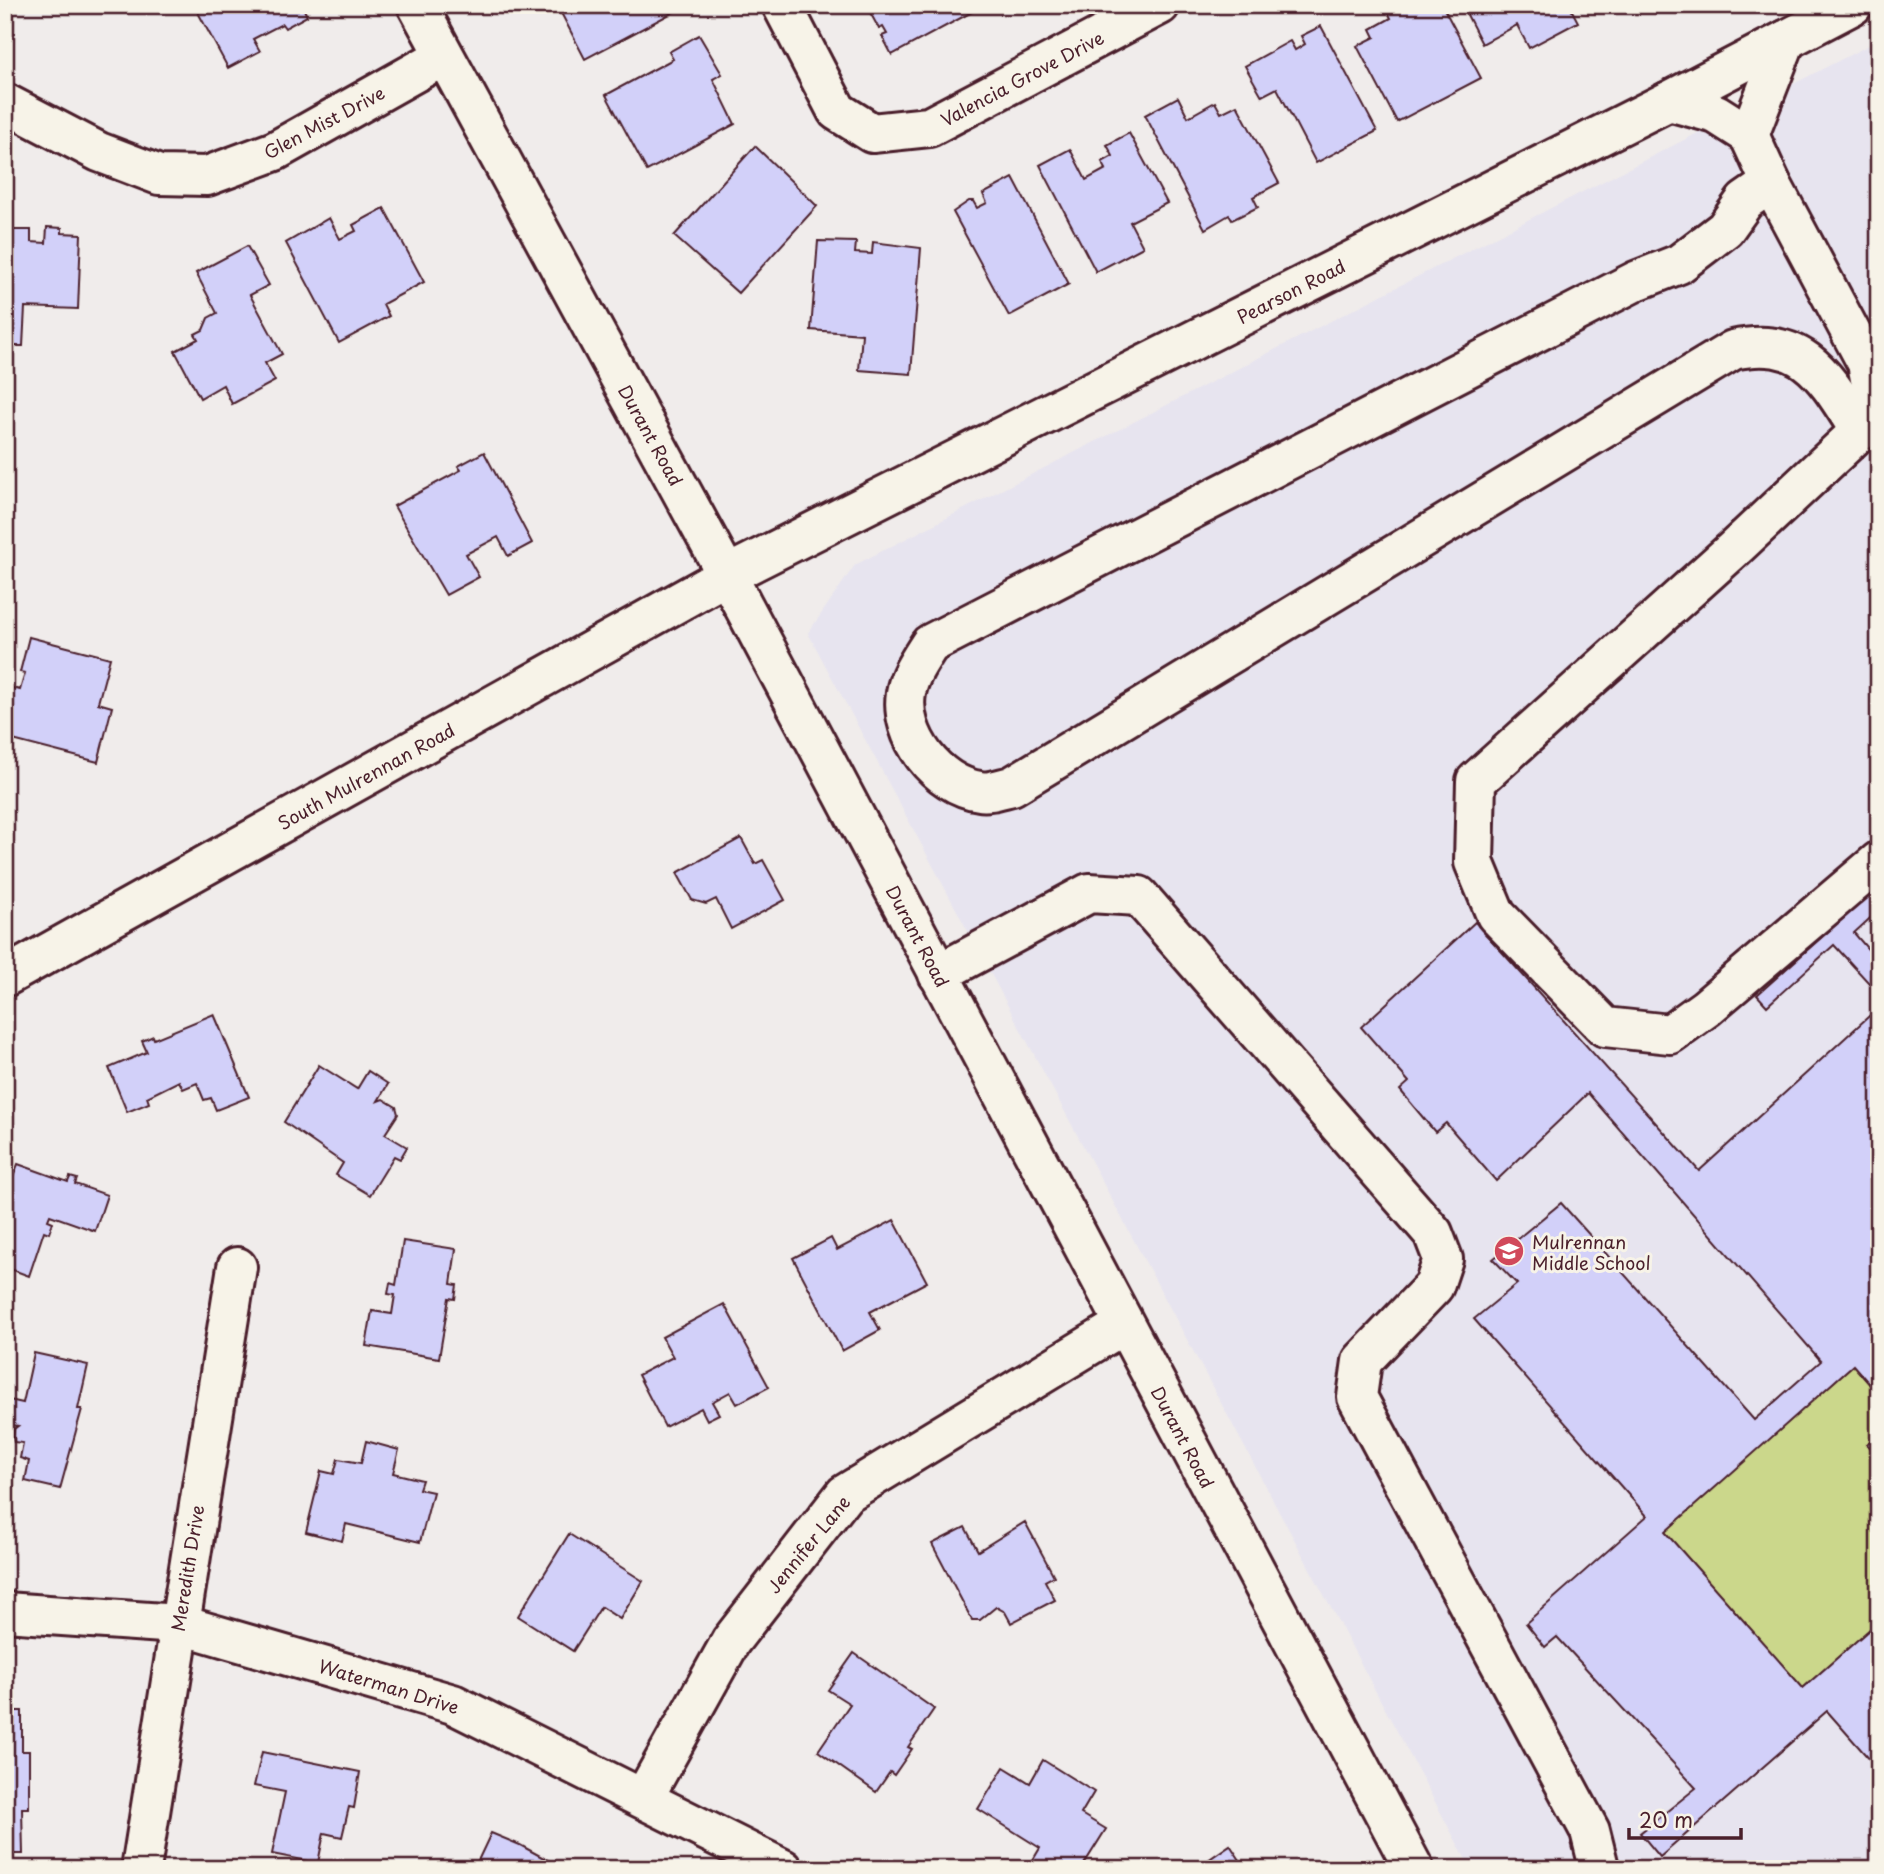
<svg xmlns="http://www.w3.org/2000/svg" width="1884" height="1874" viewBox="0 0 1884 1874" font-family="'Playpen Sans',sans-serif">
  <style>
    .built { fill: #e7e4ef }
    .green { fill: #cbd78b; stroke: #8a7b5b; stroke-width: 2 }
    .building { fill: #d2d0f9; stroke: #4a1f2b; stroke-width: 2 }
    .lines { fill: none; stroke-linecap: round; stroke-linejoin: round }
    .minor-casing { stroke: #4a1f2b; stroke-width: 44 }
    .minor { stroke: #f7f3e8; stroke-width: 38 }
    .labels { text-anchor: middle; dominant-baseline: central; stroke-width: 6; stroke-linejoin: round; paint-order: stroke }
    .street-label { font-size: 18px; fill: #4a1f2b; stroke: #f7f3e8 }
    .poi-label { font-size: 18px; fill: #4a1f2b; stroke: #f7f3e8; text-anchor: start }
  </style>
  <rect width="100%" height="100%" fill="#f0eceb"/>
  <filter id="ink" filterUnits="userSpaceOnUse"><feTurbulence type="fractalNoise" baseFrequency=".0143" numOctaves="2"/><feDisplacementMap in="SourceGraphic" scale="14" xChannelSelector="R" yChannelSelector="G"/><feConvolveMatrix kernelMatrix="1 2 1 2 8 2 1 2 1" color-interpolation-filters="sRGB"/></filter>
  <g filter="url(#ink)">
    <polygon class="built" points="1879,40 1879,1869 1471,1869 808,633 855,565"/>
    <polygon class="green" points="1853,1365 1879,1395 1879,1621 1803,1688 1665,1532"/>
    <g class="building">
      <polygon points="194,5 302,5 307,16 285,28 282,24 253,39 260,51 228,68"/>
      <polygon points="571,5 687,5 585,59 560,11"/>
      <polygon points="866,5 985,5 892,55 882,36 887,34 883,27 879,29"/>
      <polygon points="1384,5 1442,5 1481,78 1397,122 1357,46 1375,37 1371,29 1391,18"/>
      <polygon points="1462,5 1569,5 1578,22 1529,48 1517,25 1482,44"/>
      <polygon points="1321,26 1377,131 1316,163 1277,88 1262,96 1245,66 1290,41 1295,50 1305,44 1301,36"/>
      <polygon points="699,35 722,74 713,79 735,124 647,171 606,95 673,59 669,52"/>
      <polygon points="1178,97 1188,117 1215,102 1221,113 1237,105 1279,183 1253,197 1258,207 1232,220 1229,215 1205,229 1145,115"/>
      <polygon points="1129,133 1167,203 1130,222 1143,247 1096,272 1040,165 1070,149 1086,180 1106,169 1102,162 1113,156 1107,145"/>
      <polygon points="755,146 817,206 738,293 674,236"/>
      <polygon points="1013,178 1069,284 1009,316 953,212 969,201 973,201 977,208 987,203 983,194"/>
      <polygon points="384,208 424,282 383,304 389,316 339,343 286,243 329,218 340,239 356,231 353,225"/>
      <polygon points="47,227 62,228 62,233 81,234 78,309 25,307 23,346 5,346 5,230 31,230 31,242 46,243"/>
      <polygon points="818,241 856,242 855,253 872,254 873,242 921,248 911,374 859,370 862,334 811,330"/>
      <polygon points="247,246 269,285 250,295 282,354 265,363 275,381 232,404 223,385 200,398 175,351 198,339 195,334 203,330 208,318 217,313 196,273"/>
      <polygon points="484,452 532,543 508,556 498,537 466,554 479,577 446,595 394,506 461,470 458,466"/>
      <polygon points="29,637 110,658 98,703 112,707 98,762 5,738 5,686 20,690 25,673 20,672"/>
      <polygon points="741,838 755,864 763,860 785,900 731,929 716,899 706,904 692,900 677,873"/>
      <polygon points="1879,886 1879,910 1854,933 1879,962 1879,994 1834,945 1767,1006 1757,995"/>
      <polygon points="1475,922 1699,1171 1879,1007 1879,1395 1853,1365 1665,1532 1803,1688 1879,1621 1879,1770 1827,1711 1660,1857 1640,1833 1696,1788 1557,1637 1545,1647 1526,1623 1647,1516 1474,1319 1517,1284 1493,1259 1561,1203 1754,1420 1821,1361 1588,1093 1496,1181 1446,1123 1435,1132 1400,1090 1409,1082 1361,1027"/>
      <polygon points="214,1014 249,1097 216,1110 211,1098 204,1100 197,1083 183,1089 179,1081 147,1097 149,1103 127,1112 109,1068 147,1052 142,1041 153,1036 154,1039"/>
      <polygon points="319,1065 357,1089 368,1071 388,1084 378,1101 383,1099 396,1107 398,1114 385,1134 407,1147 400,1159 394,1156 370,1195 336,1175 343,1163 284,1122"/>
      <polygon points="18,1164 68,1182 70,1177 77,1179 75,1184 107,1195 95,1231 50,1215 48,1220 53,1222 49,1233 44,1231 29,1276 5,1267 5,1178 12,1180"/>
      <polygon points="894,1220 927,1282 870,1312 880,1330 842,1351 793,1258 831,1238 837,1250"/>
      <polygon points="403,1241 456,1249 451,1284 457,1285 455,1299 449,1298 439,1358 366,1346 372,1311 392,1314 395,1295 388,1294 390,1283 396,1285"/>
      <polygon points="724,1304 769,1387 737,1404 730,1392 712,1402 719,1414 707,1420 701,1408 665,1427 638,1375 673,1357 662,1337"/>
      <polygon points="34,1353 88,1365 78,1409 82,1409 60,1489 25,1481 29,1461 20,1458 23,1443 14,1442 13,1436 14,1429 18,1426 5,1424 5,1399 23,1403"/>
      <polygon points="1879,1433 1879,1457 1867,1444"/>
      <polygon points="366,1441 399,1450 393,1473 422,1480 419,1489 433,1492 420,1542 346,1524 342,1541 306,1532 321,1471 334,1474 338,1459 361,1463"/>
      <polygon points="1025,1522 1054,1576 1045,1581 1055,1600 1011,1623 1005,1612 996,1607 980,1620 972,1620 932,1544 965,1527 978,1551"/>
      <polygon points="569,1534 643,1581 620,1619 601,1607 573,1651 518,1616"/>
      <polygon points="854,1653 934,1709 908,1747 912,1749 894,1775 890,1772 876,1792 818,1751 850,1704 828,1690"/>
      <polygon points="5,1711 22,1711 22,1751 29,1751 29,1808 22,1808 23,1854 5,1854"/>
      <polygon points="262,1752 360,1772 354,1808 349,1807 342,1837 324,1833 318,1863 272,1854 285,1792 254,1786"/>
      <polygon points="1043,1760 1094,1792 1081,1814 1106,1829 1081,1869 1036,1869 1030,1865 1040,1848 978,1809 1004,1767 1030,1783"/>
      <polygon points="491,1833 520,1845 564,1869 474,1869"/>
      <polygon points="1230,1845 1246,1869 1195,1869"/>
    </g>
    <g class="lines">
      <g class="minor-casing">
        <g id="minor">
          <polyline points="417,5 727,575 1414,1869"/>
          <polyline points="782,5 837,111 872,133 929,127 1160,5"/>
          <polyline points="1669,101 1716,114 1749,135 1771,183 1867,363 1876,410 1860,431 1734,549 1476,781 1474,862 1496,915 1605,1027 1670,1034 1706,1008 1879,861"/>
          <polyline points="5,103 99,152 159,175 207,176 275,151 444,56"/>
          <polyline points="1749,135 1786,40"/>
          <path d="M1771,183L1745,201L1725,229L1679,264L1636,281L930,644C920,660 909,675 906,693C899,736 937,785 980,791C989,793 1002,788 1012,786L1733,350C1805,334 1826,378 1860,431"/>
          <polyline points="938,974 1089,893 1139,896 1433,1233 1443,1259 1434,1286 1362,1361 1357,1397 1590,1831 1598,1863 1596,1869"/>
          <polyline points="5,977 727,575 1669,101 1853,5"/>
          <polyline points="5,1612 178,1624 453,1704 783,1869"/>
          <polyline points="644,1797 731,1641 845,1494 1123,1325"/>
          <polyline points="141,1869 237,1267"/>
        </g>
      </g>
      <use href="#minor" class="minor"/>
    </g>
  </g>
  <defs>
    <g id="school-disc" transform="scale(1.575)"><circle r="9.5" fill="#d1495b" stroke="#f7f3e8"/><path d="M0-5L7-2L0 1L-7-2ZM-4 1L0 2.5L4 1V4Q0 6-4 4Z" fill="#fff"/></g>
  </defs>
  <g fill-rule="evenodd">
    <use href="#school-disc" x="1509" y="1251"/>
  </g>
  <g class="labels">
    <g class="street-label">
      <text transform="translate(1022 78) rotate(-28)">Valencia Grove Drive</text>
      <text transform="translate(324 122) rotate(-28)">Glen Mist Drive</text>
      <text transform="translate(1291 291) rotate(-27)">Pearson Road</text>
      <text transform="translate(651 435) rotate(61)">Durant Road</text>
      <text transform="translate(366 776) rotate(-29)">South Mulrennan Road</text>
      <text transform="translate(918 936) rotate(62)">Durant Road</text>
      <text transform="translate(1183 1437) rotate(62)">Durant Road</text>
      <text transform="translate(808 1544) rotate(-51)">Jennifer Lane</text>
      <text transform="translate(187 1568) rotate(-81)">Meredith Drive</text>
      <text transform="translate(389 1686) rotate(17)">Waterman Drive</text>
    </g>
    <g class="poi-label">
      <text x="1532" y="1241">Mulrennan<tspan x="1532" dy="21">Middle School</tspan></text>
    </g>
  </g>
  <rect width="1884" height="1874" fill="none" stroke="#f7f3e8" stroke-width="28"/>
  <rect x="14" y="14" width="1856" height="1846" fill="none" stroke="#4a1f2b" stroke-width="2.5" filter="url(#ink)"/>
  <path d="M1629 1828v10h112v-10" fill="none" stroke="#4a1f2b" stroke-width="3.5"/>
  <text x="1639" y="1828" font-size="21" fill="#4a1f2b" stroke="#f7f3e8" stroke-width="5" paint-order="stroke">20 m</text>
</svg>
